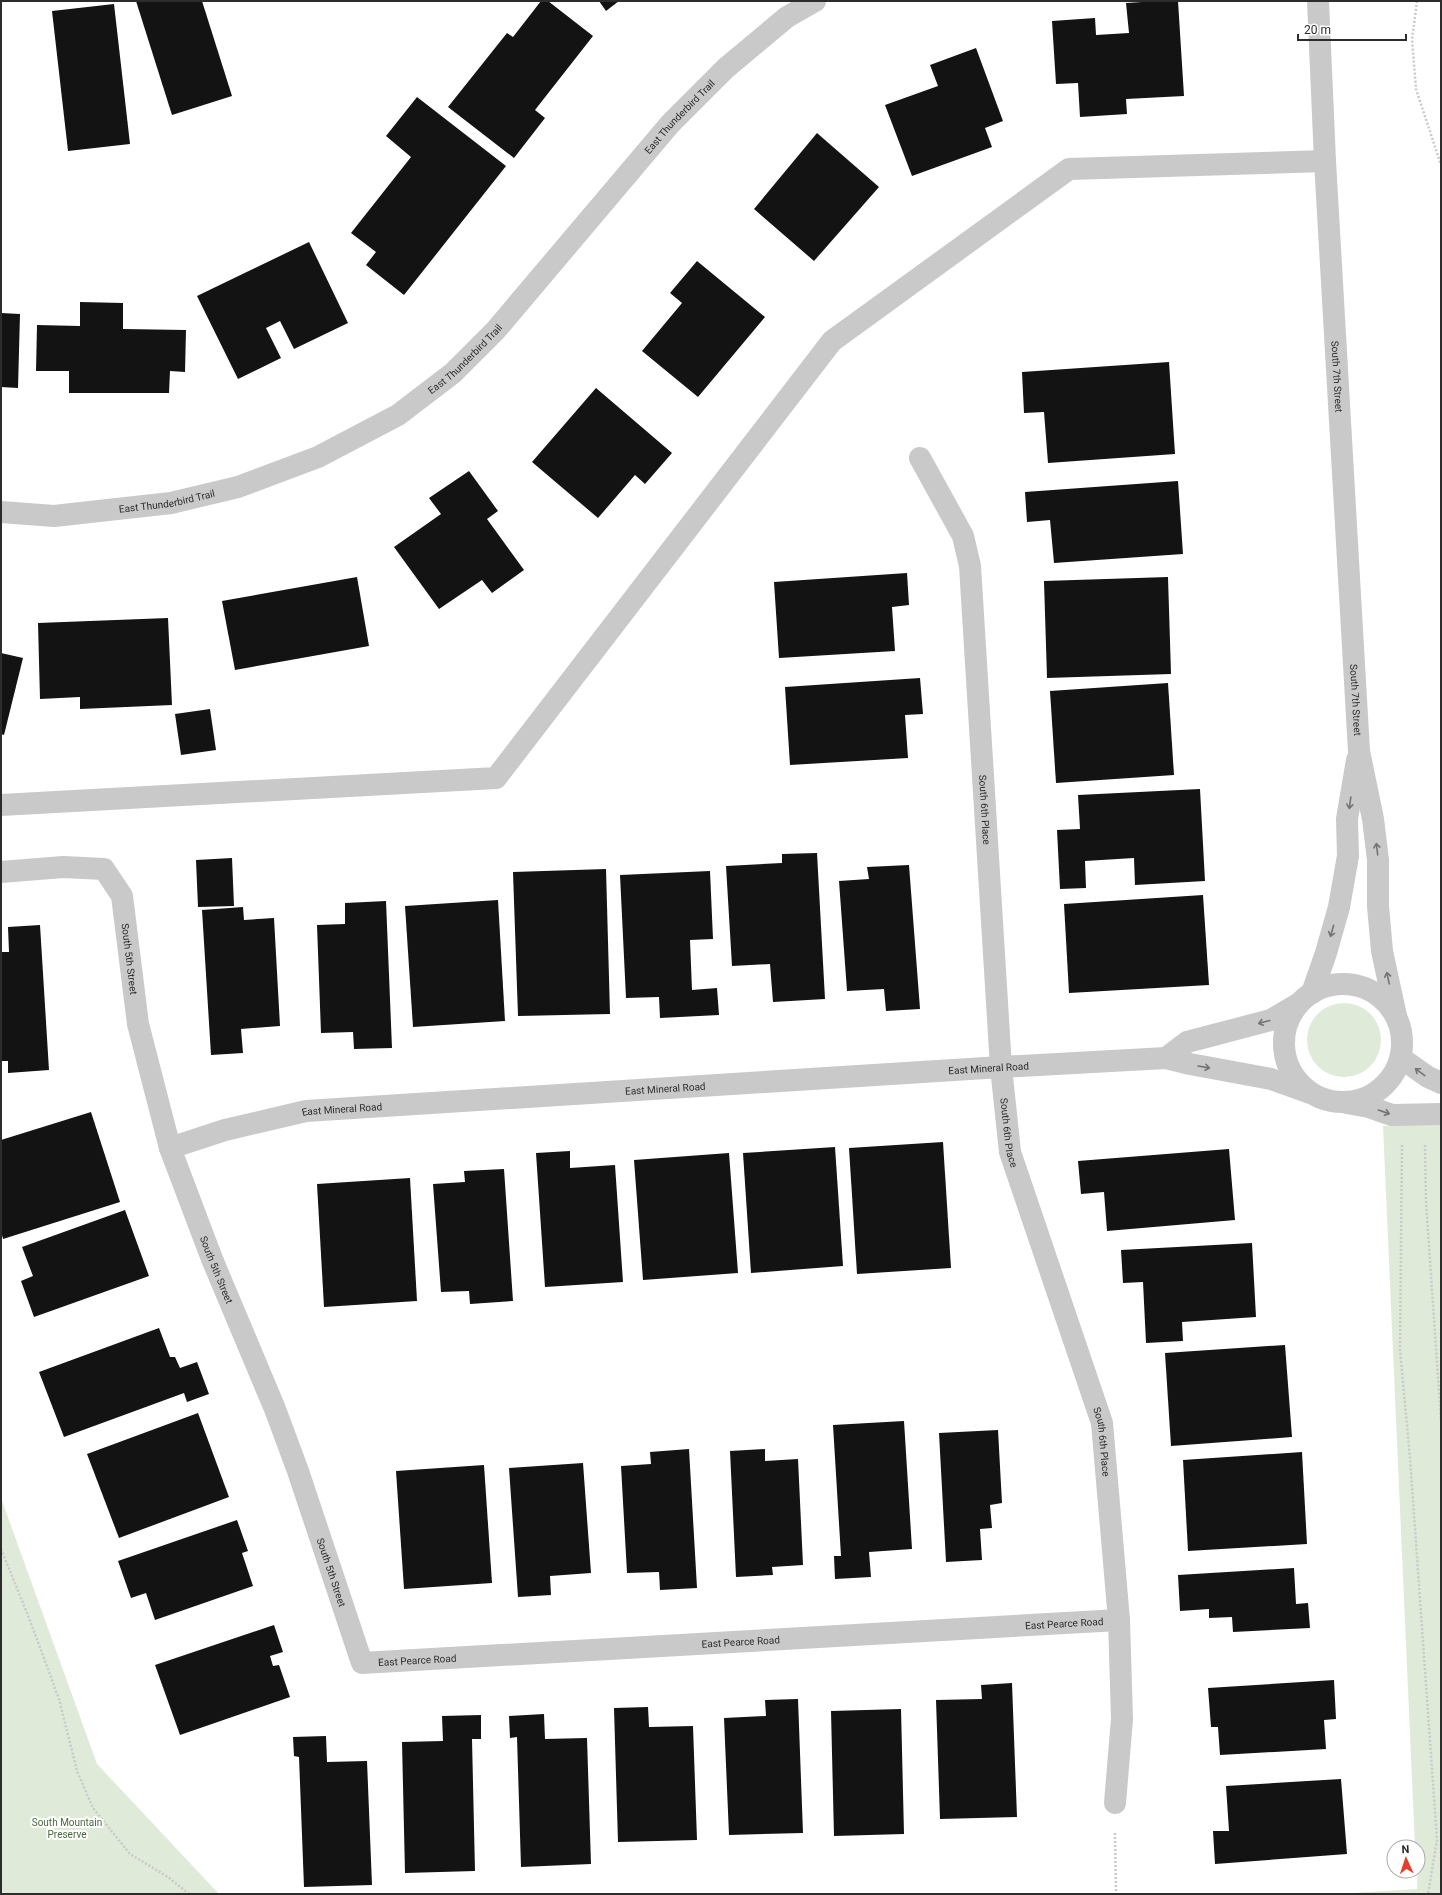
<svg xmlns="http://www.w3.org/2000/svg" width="1442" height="1895" viewBox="0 0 1442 1895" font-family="Roboto,sans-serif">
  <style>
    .green { fill: #e0ead9 }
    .building { fill: #131313 }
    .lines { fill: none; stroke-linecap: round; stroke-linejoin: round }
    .path { stroke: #c9c9c9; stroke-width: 2.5; stroke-dasharray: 2 2; stroke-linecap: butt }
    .minor { stroke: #c9c9c9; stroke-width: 22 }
    .oneway { stroke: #737373 }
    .labels { text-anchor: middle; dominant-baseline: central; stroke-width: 4; stroke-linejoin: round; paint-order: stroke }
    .street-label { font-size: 10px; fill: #2c2c2c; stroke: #fff }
    .park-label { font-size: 10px; fill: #48683a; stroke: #fff }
  </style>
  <rect width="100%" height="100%" fill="#fff"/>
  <g class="green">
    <circle cx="1344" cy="1040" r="37"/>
    <polygon points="1441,1123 1441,1894 1337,1894 1417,1889 1418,1847 1415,1847 1383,1126"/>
    <polygon points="1,1498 97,1764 219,1894 1,1894"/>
  </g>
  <g class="building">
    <polygon points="136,1 202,1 232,96 172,115"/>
    <polygon points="541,1 548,1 593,36 535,110 545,118 514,158 448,107 507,33 513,37"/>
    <polygon points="599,1 619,1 606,11"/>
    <polygon points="1158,1 1178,1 1184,96 1126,99 1127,114 1080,117 1078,83 1056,84 1052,21 1095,18 1096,35 1129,33 1126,3"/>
    <polygon points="114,4 130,144 68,151 52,11"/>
    <polygon points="976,48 1003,121 985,128 992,147 912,176 885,105 938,86 930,65"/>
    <polygon points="417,97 506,166 404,295 366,265 376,252 351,233 411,157 386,136"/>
    <polygon points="817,133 879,187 814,261 754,209"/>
    <polygon points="309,242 348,323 294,349 280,321 266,328 281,358 238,379 197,296"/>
    <polygon points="697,261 765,317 698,397 642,351 682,303 670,293"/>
    <polygon points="80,302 123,303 123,329 186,330 185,372 170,371 169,393 69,393 69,371 36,371 37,325 80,326"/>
    <polygon points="1,313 20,314 18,388 1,387"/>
    <polygon points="1169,362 1175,454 1048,463 1044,412 1024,413 1022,372"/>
    <polygon points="596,388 672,453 645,484 635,475 598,518 532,462"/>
    <polygon points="469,471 498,511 487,519 524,570 492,593 482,580 439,609 394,547 441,514 429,498"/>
    <polygon points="1178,481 1183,554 1054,563 1050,520 1027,522 1025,492"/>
    <polygon points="907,573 909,605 892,607 895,651 779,658 774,582"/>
    <polygon points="357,577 369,646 235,670 222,601"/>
    <polygon points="1168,577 1171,674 1047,678 1044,581"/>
    <polygon points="168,618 172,705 80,709 80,697 40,699 38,623"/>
    <polygon points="1,653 23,658 4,735 1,734"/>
    <polygon points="920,678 923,714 905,715 908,758 790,765 785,687"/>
    <polygon points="1168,683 1174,775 1056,783 1050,691"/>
    <polygon points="210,709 216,750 181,755 175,714"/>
    <polygon points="1200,789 1205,881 1135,885 1134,858 1085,861 1086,888 1060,889 1057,830 1080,829 1078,795"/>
    <polygon points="817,853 825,999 773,1002 770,964 732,966 726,866 782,863 782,854"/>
    <polygon points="232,858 234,906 198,907 196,860"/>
    <polygon points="909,865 920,1009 886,1011 884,989 847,991 839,881 869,879 867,867"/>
    <polygon points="606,869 610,1014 518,1016 513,872"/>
    <polygon points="710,871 713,939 690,940 692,990 717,988 719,1015 660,1018 659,997 626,998 620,875"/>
    <polygon points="1203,895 1209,985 1069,993 1064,904"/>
    <polygon points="498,900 505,1021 413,1027 405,906"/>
    <polygon points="386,901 392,1048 354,1049 353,1032 321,1033 317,925 345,924 345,903"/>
    <polygon points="243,907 244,920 274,918 280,1026 241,1029 243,1053 211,1055 202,910"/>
    <polygon points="40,925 49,1070 8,1073 8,1061 1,1061 1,952 9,952 8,927"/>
    <polygon points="91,1112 120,1202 3,1239 1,1231 1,1140"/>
    <polygon points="943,1142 951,1268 857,1274 849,1148"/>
    <polygon points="835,1147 843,1266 751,1273 743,1153"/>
    <polygon points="1229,1149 1235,1220 1107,1231 1104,1192 1081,1194 1078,1161"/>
    <polygon points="570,1151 570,1168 615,1165 623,1282 545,1287 536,1153"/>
    <polygon points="729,1153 738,1273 643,1280 634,1160"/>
    <polygon points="504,1169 513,1301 470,1304 469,1291 441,1292 433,1184 465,1182 464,1171"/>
    <polygon points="410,1178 417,1301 324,1307 317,1184"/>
    <polygon points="125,1210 149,1276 34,1317 21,1281 33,1276 22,1247"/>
    <polygon points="1252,1243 1256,1317 1182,1322 1183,1341 1146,1343 1143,1282 1123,1283 1121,1250"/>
    <polygon points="159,1328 170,1357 175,1357 180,1368 197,1362 209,1394 187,1402 184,1393 64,1437 39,1372"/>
    <polygon points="1285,1345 1292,1437 1171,1446 1165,1353"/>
    <polygon points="198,1413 229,1497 119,1538 87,1454"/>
    <polygon points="904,1421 912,1549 869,1552 871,1577 835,1579 834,1556 841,1556 833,1425"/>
    <polygon points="998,1430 1002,1503 990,1505 992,1528 980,1529 982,1560 946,1562 939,1433"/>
    <polygon points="689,1449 697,1588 660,1590 659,1572 627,1573 621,1466 651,1464 650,1452"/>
    <polygon points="765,1449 765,1461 798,1459 803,1565 772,1567 773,1575 736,1577 730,1451"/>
    <polygon points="1302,1452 1307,1544 1188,1551 1183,1460"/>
    <polygon points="583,1463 591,1573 550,1576 551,1595 518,1597 509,1468"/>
    <polygon points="484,1465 492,1583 404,1589 396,1471"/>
    <polygon points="237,1520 248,1551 242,1553 253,1586 155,1620 146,1593 131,1598 118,1561"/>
    <polygon points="1294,1568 1296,1604 1308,1603 1310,1628 1233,1632 1232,1617 1209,1618 1209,1609 1180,1611 1178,1575"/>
    <polygon points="274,1625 283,1652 270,1656 273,1666 279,1665 290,1697 180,1735 155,1665"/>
    <polygon points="1334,1680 1336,1719 1324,1720 1326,1749 1220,1755 1218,1727 1211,1727 1208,1688"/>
    <polygon points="1012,1683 1017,1817 940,1819 936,1700 982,1699 981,1685"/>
    <polygon points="798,1699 803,1833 729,1835 724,1718 766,1716 765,1700"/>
    <polygon points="648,1707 649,1727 693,1726 697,1840 618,1842 614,1708"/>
    <polygon points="901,1709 904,1834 834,1836 831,1711"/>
    <polygon points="544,1714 545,1739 587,1738 591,1864 521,1867 517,1737 510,1738 509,1716"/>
    <polygon points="481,1715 481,1739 472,1739 475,1871 405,1873 402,1742 443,1741 442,1716"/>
    <polygon points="326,1736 327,1762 367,1761 372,1885 304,1887 299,1757 294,1756 293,1737"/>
    <polygon points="1341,1779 1347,1854 1215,1864 1213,1831 1229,1831 1226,1786"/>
  </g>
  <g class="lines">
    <g class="path">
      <polyline points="1417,1 1412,39 1416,89 1441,165"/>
      <polyline points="1402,1145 1400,1350 1410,1458 1437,1840 1428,1894"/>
      <polyline points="1425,1145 1426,1202 1441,1421"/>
      <polyline points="1,1549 29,1618 59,1699 77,1771 93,1808 130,1854 168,1877 189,1894"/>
      <polyline points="1115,1833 1116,1894"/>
    </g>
    <g class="minor">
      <path id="s1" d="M1318,1L1325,161L1359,751L1373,819L1378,860V906L1382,951L1396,1016"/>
      <path id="s2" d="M920,458L963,536L970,566L1001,1067L1010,1152L1102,1423L1119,1620L1122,1719L1115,1803"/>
      <path id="s3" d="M1,512L54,516L171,503L238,487L318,457L398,415L453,373L495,331L670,124L726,68L787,17L815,1"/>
      <polyline points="1,805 496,778 832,341 1069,169 1325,161"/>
      <path id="s4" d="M1,872L63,867L104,869L122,896L138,1024L170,1148L212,1259L275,1409L298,1471L362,1663L1119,1620"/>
      <circle cx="1343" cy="1043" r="59"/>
      <polyline points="1312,993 1326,953 1339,907 1348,856 1347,819 1357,760"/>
      <polyline points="1166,1058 1187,1042 1271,1020 1298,1004"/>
      <polyline points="1401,1058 1428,1077 1441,1083"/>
      <polyline points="1347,1103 1369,1107 1392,1115 1441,1114"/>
      <path id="s5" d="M170,1148L225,1130L306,1111L1001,1067L1166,1058L1190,1064L1271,1079L1310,1093"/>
    </g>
  </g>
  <defs><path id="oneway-shaft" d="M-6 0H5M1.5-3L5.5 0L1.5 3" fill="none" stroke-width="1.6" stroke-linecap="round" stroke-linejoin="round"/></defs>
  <g class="oneway">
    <use href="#oneway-shaft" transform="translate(1350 803) rotate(98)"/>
    <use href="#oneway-shaft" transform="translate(1377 849) rotate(-97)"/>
    <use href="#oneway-shaft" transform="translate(1332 931) rotate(106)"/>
    <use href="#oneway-shaft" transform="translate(1388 978) rotate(-102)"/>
    <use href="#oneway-shaft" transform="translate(1264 1022) rotate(165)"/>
    <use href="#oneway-shaft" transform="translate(1204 1067) rotate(10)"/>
    <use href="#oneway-shaft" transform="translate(1420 1072) rotate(-144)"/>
    <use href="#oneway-shaft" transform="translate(1384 1112) rotate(19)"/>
  </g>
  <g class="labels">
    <g class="street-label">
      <text stroke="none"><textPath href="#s3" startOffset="827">East Thunderbird Trail</textPath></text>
      <text stroke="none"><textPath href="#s3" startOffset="503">East Thunderbird Trail</textPath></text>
      <text stroke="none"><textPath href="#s1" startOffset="376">South 7th Street</textPath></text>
      <text stroke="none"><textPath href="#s3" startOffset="167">East Thunderbird Trail</textPath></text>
      <text stroke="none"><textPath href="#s1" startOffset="700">South 7th Street</textPath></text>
      <text stroke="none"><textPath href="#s2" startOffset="364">South 6th Place</textPath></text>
      <text stroke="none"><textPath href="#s4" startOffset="199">South 5th Street</textPath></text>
      <text stroke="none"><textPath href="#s5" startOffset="825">East Mineral Road</textPath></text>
      <text stroke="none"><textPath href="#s5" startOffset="501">East Mineral Road</textPath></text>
      <text stroke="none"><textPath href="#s5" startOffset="177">East Mineral Road</textPath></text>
      <text stroke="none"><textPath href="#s2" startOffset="688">South 6th Place</textPath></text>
      <text stroke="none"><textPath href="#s4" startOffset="523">South 5th Street</textPath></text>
      <text stroke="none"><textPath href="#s2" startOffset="1012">South 6th Place</textPath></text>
      <text stroke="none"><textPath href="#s4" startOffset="847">South 5th Street</textPath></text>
      <text stroke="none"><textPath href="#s4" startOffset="1646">East Pearce Road</textPath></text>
      <text stroke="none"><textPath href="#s4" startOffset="1322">East Pearce Road</textPath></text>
      <text stroke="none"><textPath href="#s4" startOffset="998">East Pearce Road</textPath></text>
    </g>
    <g class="park-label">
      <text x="67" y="1822">South Mountain<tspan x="67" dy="12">Preserve</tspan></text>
    </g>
  </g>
  <rect width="1442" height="1895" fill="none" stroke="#2c2c2c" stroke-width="4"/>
  <g transform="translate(1406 1859) rotate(357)"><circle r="19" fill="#ffffff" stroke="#ababab"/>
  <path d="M0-3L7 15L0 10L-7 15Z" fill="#e53e2c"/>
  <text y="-6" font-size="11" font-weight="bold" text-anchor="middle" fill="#2c2c2c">N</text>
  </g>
  <path d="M1298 34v6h108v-6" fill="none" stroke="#2c2c2c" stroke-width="2"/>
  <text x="1304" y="34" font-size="12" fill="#2c2c2c" stroke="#ffffff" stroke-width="3" paint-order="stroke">20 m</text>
</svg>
